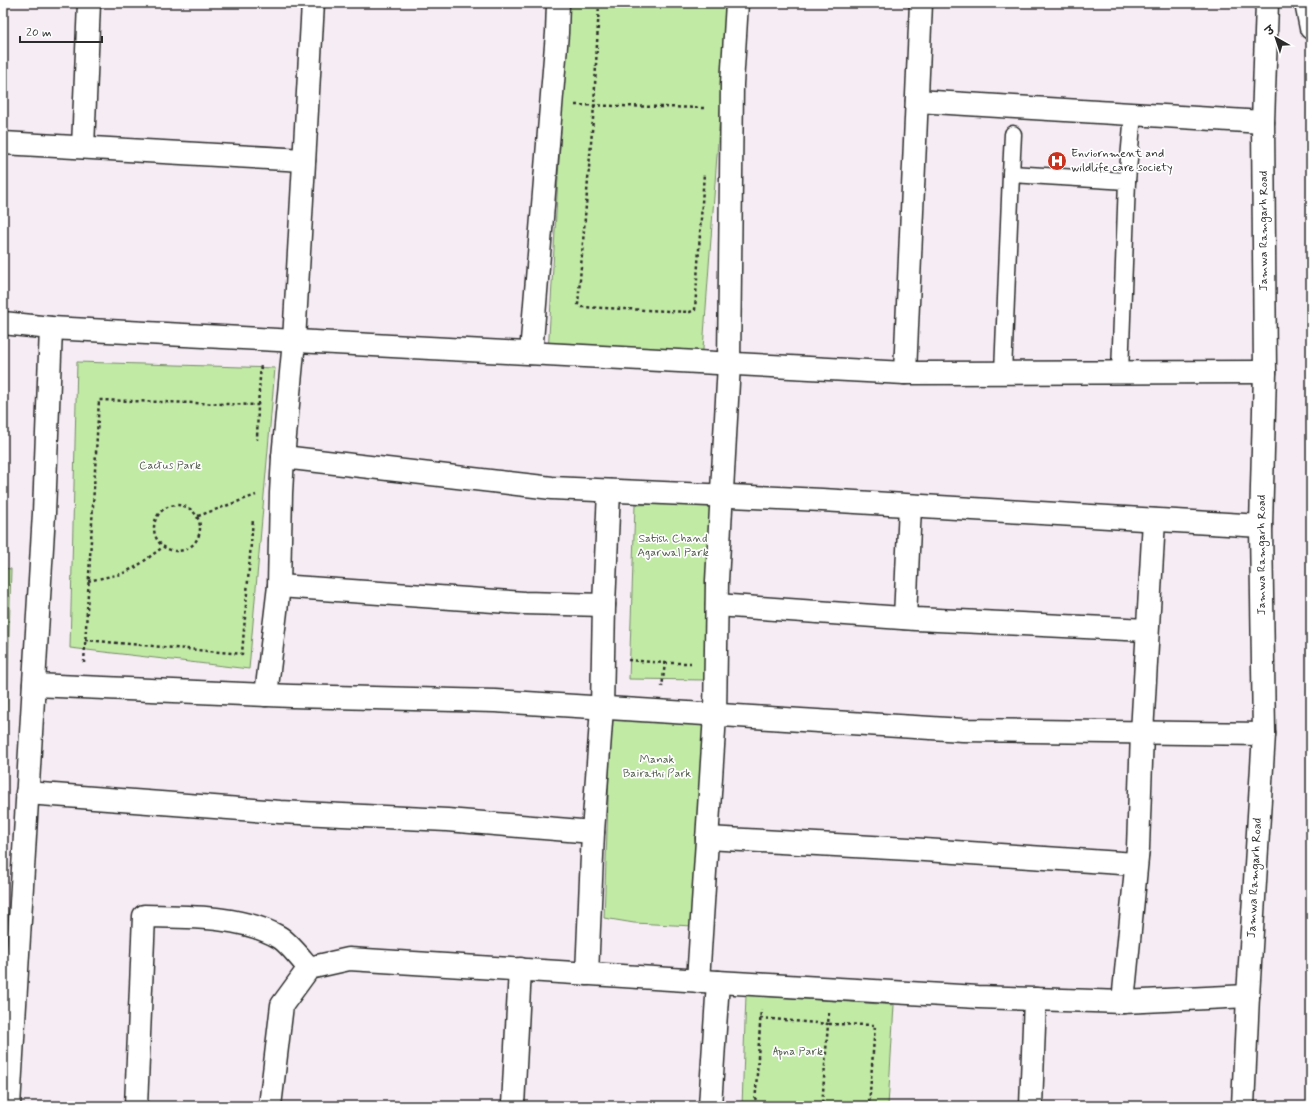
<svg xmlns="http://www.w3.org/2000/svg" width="1314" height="1109" viewBox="0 0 1314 1109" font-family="Mynerve,'Playpen Sans Deva',sans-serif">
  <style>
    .green { fill: #c1eaa5; stroke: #768a68 }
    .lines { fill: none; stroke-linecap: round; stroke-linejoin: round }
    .lane-casing { stroke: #2b2b2b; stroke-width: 19 }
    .street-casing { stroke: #2b2b2b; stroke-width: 25 }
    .secondary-casing { stroke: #2b2b2b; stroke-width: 25 }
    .path { stroke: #2b2b2b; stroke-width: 2.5; stroke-dasharray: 3 3; stroke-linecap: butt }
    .lane { stroke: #fff; stroke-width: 16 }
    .street { stroke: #fff; stroke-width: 22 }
    .secondary { stroke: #fff; stroke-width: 22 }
    .labels { text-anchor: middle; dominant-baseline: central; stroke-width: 3.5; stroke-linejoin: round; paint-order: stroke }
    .poi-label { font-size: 12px; fill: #2b2b2b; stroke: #fff; text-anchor: start }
    .street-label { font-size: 12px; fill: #2b2b2b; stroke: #fff }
    .park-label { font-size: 12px; fill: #505b4a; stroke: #fff }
  </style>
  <rect width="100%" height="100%" fill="#f6edf4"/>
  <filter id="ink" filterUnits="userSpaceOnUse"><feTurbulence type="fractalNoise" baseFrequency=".025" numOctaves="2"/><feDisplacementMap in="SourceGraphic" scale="8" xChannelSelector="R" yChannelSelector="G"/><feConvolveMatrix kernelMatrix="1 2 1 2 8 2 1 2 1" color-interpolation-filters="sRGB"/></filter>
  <g filter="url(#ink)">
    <g class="green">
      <polygon points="568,3 728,3 702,363 548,354"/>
      <polygon points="77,362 275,368 249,669 70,648"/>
      <polygon points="715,502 706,680 629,679 635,505"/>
      <polygon points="3,568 11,569 3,835"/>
      <polygon points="611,715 708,720 693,926 634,923 604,918"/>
      <polygon points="746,995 894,1005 888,1106 742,1106"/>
    </g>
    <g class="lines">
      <g class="lane-casing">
        <g id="lane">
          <polyline points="1011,174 1013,134"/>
          <polyline points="1127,181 1133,114"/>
          <polyline points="1003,373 1011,174 1127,181 1120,373"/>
        </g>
      </g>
      <g class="street-casing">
        <g id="street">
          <polyline points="1306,3 1311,28"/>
          <polyline points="917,101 1263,122"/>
          <polyline points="3,143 304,160"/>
          <polyline points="83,147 89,3"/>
          <polyline points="3,323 51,328 905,373 1265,372"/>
          <polyline points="531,353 557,33 558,3"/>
          <polyline points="905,373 921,3"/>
          <polyline points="283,457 552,488 822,500 1261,526"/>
          <polyline points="279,586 524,603 604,605"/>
          <polyline points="717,605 916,619 1147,630"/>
          <polyline points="905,618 910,506"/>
          <polyline points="34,685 292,696 495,701 963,730 1264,734"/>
          <polyline points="266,695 279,586 281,493 283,457 294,341 313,3"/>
          <polyline points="27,793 280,812 447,820 593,832"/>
          <polyline points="707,838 909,849 1136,864"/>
          <polyline points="587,974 593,832 602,708 604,605 609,491"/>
          <polyline points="698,981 715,715 717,581 729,364 732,84 737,3"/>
          <polyline points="1123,1002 1138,848 1142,733 1154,520"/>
          <polyline points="9,1106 44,513 51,328"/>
          <path d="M136,1106L144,916C188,917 240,915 279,937C288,942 302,960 309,968"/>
          <polyline points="270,1106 282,1005 309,968 349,959 718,982 978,997 1123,1002 1248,996"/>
          <polyline points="513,1106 520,969"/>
          <polyline points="710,1106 718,982"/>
          <polyline points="1031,1106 1035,999"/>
        </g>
      </g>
      <g class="secondary-casing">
        <polyline id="secondary" points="1243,1106 1248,996 1264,734 1261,526 1265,372 1263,122 1267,3"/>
      </g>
      <g class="path">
        <polyline points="599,3 594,106 578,304 582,307 690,312 695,310 704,173"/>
        <polyline points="575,105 706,108"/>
        <polyline points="258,405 261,364"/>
        <circle cx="177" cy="528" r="23"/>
        <polyline points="198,516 256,495"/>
        <polyline points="88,581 121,574 136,567 163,547"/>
        <polyline points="85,640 242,654 253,519"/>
        <polyline points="628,660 665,663 662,687"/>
        <polyline points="84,663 99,400 258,405 257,440"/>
        <polyline points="665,663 691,663"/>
        <polyline points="829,1013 828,1024 875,1025 869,1106"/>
        <polyline points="760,1018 828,1024 822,1106"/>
        <polyline points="755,1106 761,1009"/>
      </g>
      <use href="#lane" class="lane"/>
      <use href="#street" class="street"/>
      <use href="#secondary" class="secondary"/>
    </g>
  </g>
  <defs>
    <g id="hospital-disc" transform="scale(1)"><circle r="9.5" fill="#c8321e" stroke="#fff"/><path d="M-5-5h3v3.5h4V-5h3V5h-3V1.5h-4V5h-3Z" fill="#fff"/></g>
  </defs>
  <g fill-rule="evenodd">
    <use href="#hospital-disc" x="1057" y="161"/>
  </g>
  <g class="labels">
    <g class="poi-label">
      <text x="1071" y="154">Enviornment and<tspan x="1071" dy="14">wildlife care society</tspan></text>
    </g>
    <g class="street-label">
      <text transform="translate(1264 231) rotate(-90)">Jamwa Ramgarh Road</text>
      <text transform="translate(1262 555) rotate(-90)">Jamwa Ramgarh Road</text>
      <text transform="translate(1255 878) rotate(-87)">Jamwa Ramgarh Road</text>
    </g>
    <g class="park-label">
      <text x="170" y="466">Cactus Park</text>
      <text x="673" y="539">Satish Chand<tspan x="673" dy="14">Agarwal Park</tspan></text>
      <text x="657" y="760">Manak<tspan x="657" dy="14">Bairathi Park</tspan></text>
      <text x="798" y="1052">Apna Park</text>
    </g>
  </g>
  <rect width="1314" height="1109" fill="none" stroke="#fff" stroke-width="16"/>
  <rect x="8" y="8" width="1298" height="1093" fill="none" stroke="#2b2b2b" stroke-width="1.5" filter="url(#ink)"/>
  <g transform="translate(1276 38) rotate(321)" stroke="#ffffff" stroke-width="3" paint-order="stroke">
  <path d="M0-3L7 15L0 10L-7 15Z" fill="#2b2b2b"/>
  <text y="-6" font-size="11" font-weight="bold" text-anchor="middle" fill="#2b2b2b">उ</text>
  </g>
  <path d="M20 36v6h82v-6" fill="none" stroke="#2b2b2b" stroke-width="2"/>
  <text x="26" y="36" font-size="12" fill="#2b2b2b" stroke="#ffffff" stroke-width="3" paint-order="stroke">20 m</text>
</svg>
